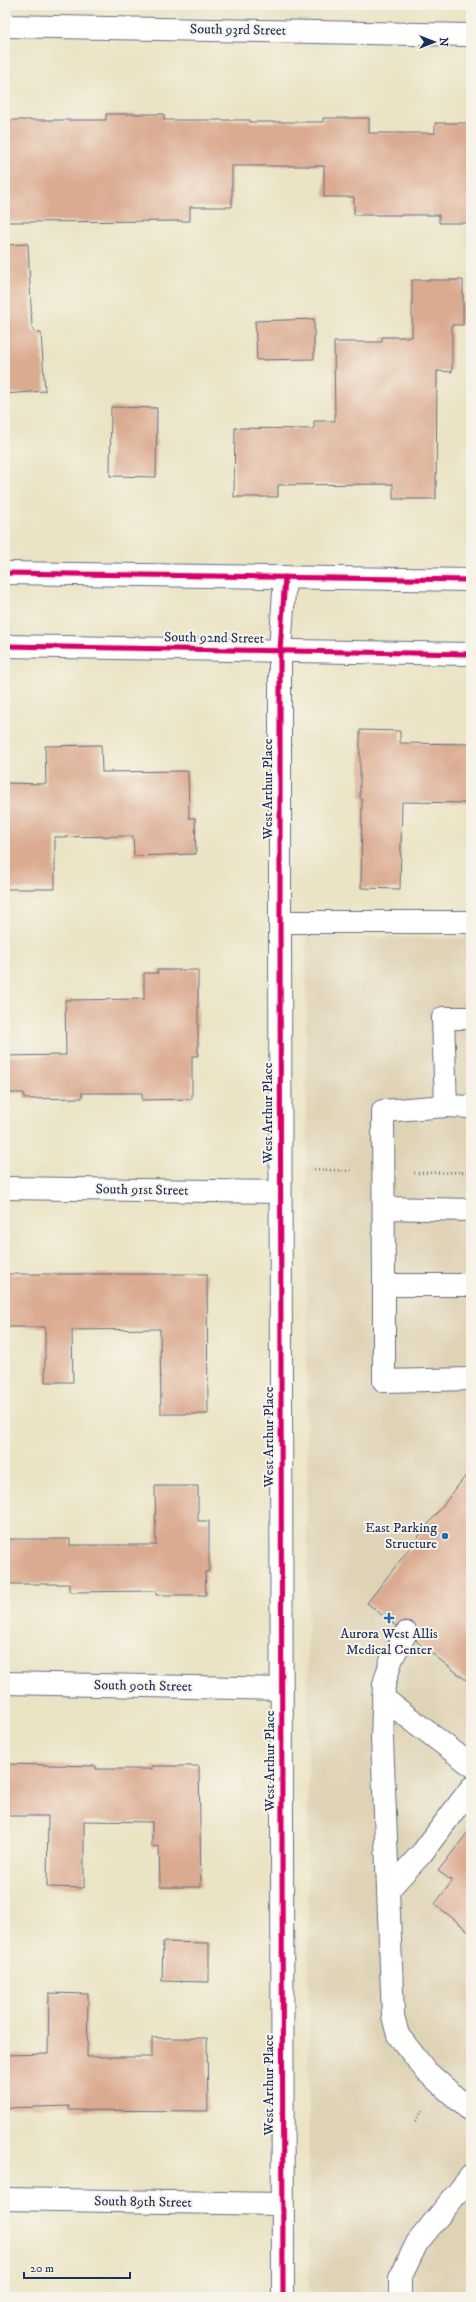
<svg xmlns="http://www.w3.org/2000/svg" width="476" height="2302" viewBox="0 0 476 2302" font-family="'IM FELL DW Pica',serif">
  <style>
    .built { fill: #dfd3b6 }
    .building { fill: #dbab91 }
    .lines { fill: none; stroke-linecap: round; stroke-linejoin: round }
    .minor-casing { stroke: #636e82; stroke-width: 24 }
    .path { stroke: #636e82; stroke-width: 2.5; stroke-dasharray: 1 3; stroke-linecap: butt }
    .minor { stroke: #fff; stroke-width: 22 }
    .cycleway-casing { stroke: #f7f3e8; stroke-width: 8 }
    .cycleway { stroke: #d6006c; stroke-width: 5 }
    .poi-dot { fill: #1f6fb2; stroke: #f7f3e8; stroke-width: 1.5 }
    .labels { text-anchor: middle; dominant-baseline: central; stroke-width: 4; stroke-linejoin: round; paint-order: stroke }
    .street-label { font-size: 14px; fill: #1b2f5e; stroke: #f7f3e8 }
    .poi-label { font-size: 14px; fill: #1b2f5e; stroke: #f7f3e8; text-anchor: end }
  </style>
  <rect width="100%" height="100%" fill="#f7f3e8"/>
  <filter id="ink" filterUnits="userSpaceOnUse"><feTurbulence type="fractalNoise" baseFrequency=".025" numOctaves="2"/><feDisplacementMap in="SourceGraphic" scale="8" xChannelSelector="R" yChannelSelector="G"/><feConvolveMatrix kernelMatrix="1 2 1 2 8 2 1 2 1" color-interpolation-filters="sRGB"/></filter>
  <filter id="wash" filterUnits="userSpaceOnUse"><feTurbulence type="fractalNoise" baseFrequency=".012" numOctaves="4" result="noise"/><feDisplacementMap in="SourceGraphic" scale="16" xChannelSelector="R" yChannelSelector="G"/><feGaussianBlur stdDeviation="0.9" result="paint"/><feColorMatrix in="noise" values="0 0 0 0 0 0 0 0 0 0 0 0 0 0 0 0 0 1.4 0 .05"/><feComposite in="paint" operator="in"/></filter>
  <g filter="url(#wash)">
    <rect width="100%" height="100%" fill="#eae3c4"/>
    <polygon class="built" points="306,936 471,938 471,2297 309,2297"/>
    <g id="blocks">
      <g class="building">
        <polygon points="106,114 164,114 164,120 250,120 250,122 323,122 323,118 369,118 369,133 435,133 435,123 471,123 471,223 439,223 439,215 354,215 354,197 324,197 324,166 232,166 232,207 190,207 190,221 5,222 5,120 106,120"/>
        <polygon points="28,244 32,327 34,332 41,333 45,391 5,394 5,245"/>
        <polygon points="412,280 463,280 463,325 452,325 452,372 437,371 436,499 393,499 393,484 278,485 278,497 234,497 235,428 314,429 314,421 335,421 334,342 382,342 382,337 412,337"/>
        <polygon points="314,319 314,359 257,360 255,321"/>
        <polygon points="111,407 157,408 156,477 110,476"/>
        <polygon points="360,730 400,731 400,743 471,744 471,803 402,802 400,889 361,888 362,799 360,798"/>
        <polygon points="101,745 102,772 188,771 189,818 195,818 196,854 134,856 133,836 55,837 55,889 5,889 5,783 46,784 45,746"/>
        <polygon points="157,970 198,970 198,1056 192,1056 192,1099 142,1100 142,1093 82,1093 82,1098 24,1099 24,1093 5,1093 5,1056 66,1055 65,1000 144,999 144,973 158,973"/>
        <polygon points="5,1274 207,1274 208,1414 161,1414 160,1329 72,1330 73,1382 45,1382 45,1327 5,1327"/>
        <polygon points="471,1469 471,1684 416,1641 418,1632 412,1622 405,1621 396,1626 367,1603"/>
        <polygon points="155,1486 198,1486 198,1521 209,1521 209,1571 205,1572 206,1595 156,1595 156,1591 69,1592 69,1584 5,1584 5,1539 70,1539 70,1545 156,1545"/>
        <polygon points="5,1764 96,1766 96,1769 152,1769 152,1766 199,1766 201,1887 160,1887 159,1846 152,1847 152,1822 84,1821 84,1888 47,1887 48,1816 5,1816"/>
        <polygon points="471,1828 471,1933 435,1904 452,1881 438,1871"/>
        <polygon points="163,1942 209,1943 209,1982 162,1981"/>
        <polygon points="49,1993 88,1994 87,2057 152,2057 152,2038 207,2038 208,2111 69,2110 69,2106 5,2108 5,2055 48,2054"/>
      </g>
    </g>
  </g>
  <g filter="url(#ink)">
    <use href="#blocks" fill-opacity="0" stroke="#636e82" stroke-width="1"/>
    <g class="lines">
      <g class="minor-casing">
        <g id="minor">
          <polyline points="5,26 471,35"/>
          <polyline points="5,573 471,580"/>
          <polyline points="5,646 471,654"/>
          <polyline points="280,922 471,922"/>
          <polyline points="471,1018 443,1018 446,1106 383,1111 384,1285 471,1285"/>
          <polyline points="446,1106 471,1107"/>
          <polyline points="5,1188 280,1192"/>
          <polyline points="384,1208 471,1210"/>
          <polyline points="384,1285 384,1381 471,1379"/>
          <polyline points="406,1633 392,1658 384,1684 382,1738 393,2016 398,2035 426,2071 471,2111"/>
          <polyline points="5,1683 282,1689"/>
          <polyline points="383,1698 471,1765"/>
          <polyline points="388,1890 422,1853 471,1788"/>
          <polyline points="5,2199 281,2204"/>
          <polyline points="283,2297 280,922 280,651 285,577"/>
          <polyline points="400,2297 400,2278 417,2243 471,2176"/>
        </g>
      </g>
      <g class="path">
        <polyline points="310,1169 353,1171"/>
        <polyline points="414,1173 471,1172"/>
        <polyline points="415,2121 424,2109"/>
      </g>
      <use href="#minor" class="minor"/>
      <g class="cycleway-casing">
        <g id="cycleway">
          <polyline points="5,573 471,580"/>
          <polyline points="5,646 471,654"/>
          <polyline points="283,2297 280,922 280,651 285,577"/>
        </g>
      </g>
      <use href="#cycleway" class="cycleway"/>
    </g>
  </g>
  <g class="poi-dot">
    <circle cx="445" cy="1536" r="4"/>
    <path d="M387 1612h4v4h4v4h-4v4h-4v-4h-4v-4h4z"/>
  </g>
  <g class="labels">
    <g class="street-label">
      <text transform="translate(238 30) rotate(1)">South 93rd Street</text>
      <text transform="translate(214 638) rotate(1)">South 92nd Street</text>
      <text transform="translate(268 789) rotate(-90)">West Arthur Place</text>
      <text transform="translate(268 1113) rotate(-90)">West Arthur Place</text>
      <text transform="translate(142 1190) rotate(1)">South 91st Street</text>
      <text transform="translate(269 1437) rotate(-90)">West Arthur Place</text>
      <text transform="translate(143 1686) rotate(1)">South 90th Street</text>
      <text transform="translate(270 1761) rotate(-90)">West Arthur Place</text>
      <text transform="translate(269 2085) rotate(-90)">West Arthur Place</text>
      <text transform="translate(143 2202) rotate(1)">South 89th Street</text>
    </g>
    <g class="poi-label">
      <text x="437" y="1528">East Parking<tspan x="437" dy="16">Structure</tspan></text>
      <text x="389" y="1634" text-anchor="middle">Aurora West Allis<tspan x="389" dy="16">Medical Center</tspan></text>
    </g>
  </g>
  <rect width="476" height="2302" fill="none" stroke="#f7f3e8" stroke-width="20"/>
  <g transform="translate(434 42) rotate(90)" stroke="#f7f3e8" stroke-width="3" paint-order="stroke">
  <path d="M0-3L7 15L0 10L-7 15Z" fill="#1b2f5e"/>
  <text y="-6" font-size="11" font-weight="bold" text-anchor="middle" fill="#1b2f5e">N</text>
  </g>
  <path d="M24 2272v6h106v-6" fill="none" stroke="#1b2f5e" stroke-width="2"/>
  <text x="30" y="2272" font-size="12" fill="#1b2f5e" stroke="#f7f3e8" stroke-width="3" paint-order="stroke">20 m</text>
</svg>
